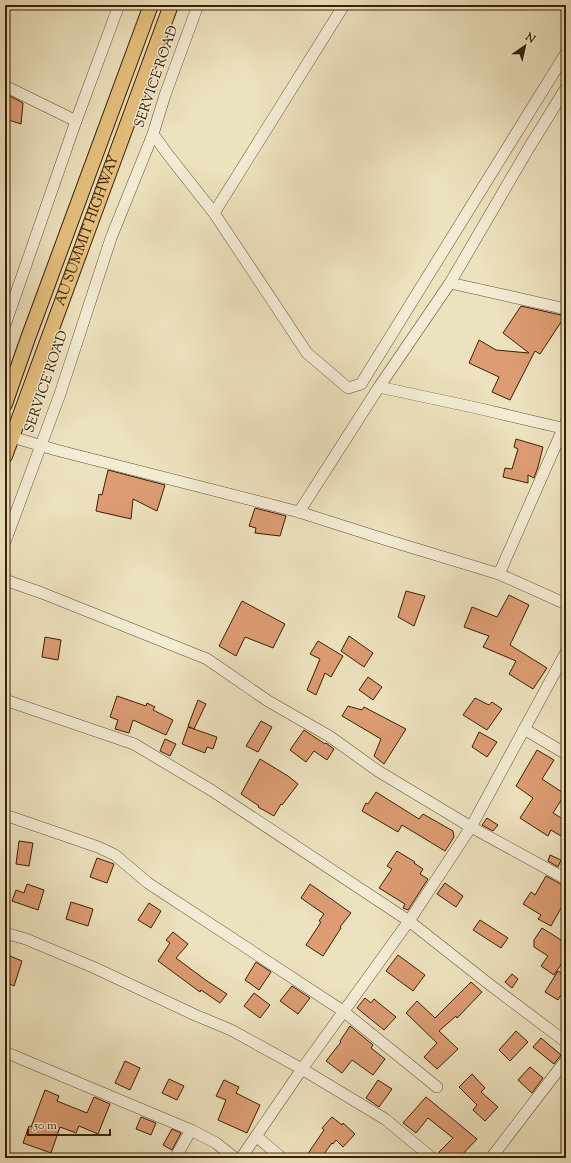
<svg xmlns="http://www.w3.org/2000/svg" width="571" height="1163" viewBox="0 0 571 1163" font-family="'Sorts Mill Goudy',serif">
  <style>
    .building { fill: #dd9c73; stroke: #3a2004 }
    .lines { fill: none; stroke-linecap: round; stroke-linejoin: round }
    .minor-casing { stroke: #675032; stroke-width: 12 }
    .major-casing { stroke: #3a2004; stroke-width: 16 }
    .minor { stroke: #f3ecd5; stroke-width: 11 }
    .major { stroke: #e6c17f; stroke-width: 14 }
    .labels { text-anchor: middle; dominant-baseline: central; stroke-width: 3; stroke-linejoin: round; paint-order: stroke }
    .street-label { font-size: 14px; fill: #3a2004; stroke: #f3ecd5 }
  </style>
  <rect width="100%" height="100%" fill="#ede2be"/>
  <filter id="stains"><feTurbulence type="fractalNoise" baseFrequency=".005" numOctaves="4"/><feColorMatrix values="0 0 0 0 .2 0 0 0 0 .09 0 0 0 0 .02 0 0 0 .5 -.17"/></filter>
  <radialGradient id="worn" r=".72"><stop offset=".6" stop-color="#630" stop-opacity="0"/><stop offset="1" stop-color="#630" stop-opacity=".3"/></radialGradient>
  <g class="building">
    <polygon points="10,96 23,103 21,124 5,119 5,110"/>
    <polygon points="521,306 565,316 540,354 535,351 510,400 492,392 499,377 469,363 479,340 496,350 529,353 503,333"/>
    <polygon points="516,439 543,447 538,467 534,478 528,475 528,483 503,477 505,468 512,469 518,449 514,447"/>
    <polygon points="108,470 165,485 157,511 133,499 131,519 96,511 99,494 102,495"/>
    <polygon points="255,508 286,516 280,536 255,533 256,528 249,526"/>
    <polygon points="406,591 425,596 414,626 398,617"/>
    <polygon points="509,595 529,605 510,645 547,668 533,689 509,674 516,661 483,647 489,636 464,627 472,607 497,617"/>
    <polygon points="242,601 285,624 273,648 245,637 236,656 219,646"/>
    <polygon points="349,636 373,653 364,667 341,651"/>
    <polygon points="45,637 61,640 58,660 42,657"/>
    <polygon points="318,641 343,656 331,677 325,673 316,695 307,690 320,659 310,654"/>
    <polygon points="368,677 382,687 373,700 359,690"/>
    <polygon points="117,696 146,706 147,703 155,707 153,710 173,720 166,735 133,720 129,733 115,729 118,720 110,717"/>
    <polygon points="475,698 489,705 492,702 502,709 487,730 463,715"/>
    <polygon points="198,700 206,704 194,729 188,726"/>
    <polygon points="348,706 362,710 364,707 406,729 384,764 374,756 381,739 342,716"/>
    <polygon points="261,721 272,727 258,752 246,746"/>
    <polygon points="188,727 217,737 213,749 207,747 205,753 182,744"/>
    <polygon points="304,730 325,744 326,743 334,749 327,760 314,751 306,762 290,750"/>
    <polygon points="479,732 497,742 487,757 472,747"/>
    <polygon points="165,739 176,744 170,756 160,751"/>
    <polygon points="537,750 554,760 542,779 565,794 553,813 566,821 566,839 551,830 548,836 520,818 533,798 516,786"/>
    <polygon points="260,759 288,776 298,784 282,805 281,804 274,816 258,807 259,806 241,794"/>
    <polygon points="376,792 419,819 423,814 453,831 454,837 445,851 402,825 398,832 362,811 366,803 368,804"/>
    <polygon points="487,818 498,825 493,831 482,825"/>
    <polygon points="19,841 33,843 29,866 16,864"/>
    <polygon points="397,851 415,862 414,863 423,869 420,874 428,879 408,910 403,908 405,904 379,888 392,869 387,866"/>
    <polygon points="550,855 561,860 558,867 548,861"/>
    <polygon points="97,858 114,864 107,883 90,877"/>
    <polygon points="546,876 566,887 566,899 551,926 538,919 541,915 523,904 531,892 535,895"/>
    <polygon points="445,883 463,896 456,907 437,894"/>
    <polygon points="27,884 44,890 38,910 12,901 16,890 24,893"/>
    <polygon points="310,884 351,913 340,927 341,928 323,956 306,945 321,922 319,921 324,914 301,898"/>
    <polygon points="71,902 93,909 88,926 66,919"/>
    <polygon points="149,903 161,911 151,928 138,920"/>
    <polygon points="480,920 508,938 501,948 473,930"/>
    <polygon points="542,928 566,943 566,957 554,975 541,966 548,956 534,947 534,940"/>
    <polygon points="173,932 188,944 176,958 207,981 227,994 220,1003 201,990 200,992 158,961 170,943 166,940"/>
    <polygon points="5,954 22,961 14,986 5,982"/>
    <polygon points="398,955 425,975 413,991 386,971"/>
    <polygon points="256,962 271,972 259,990 245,980"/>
    <polygon points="558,971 566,976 566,1000 560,996 558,1000 545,992"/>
    <polygon points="512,974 518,979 512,988 505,982"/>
    <polygon points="471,982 482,992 457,1018 456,1016 439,1031 458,1049 437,1069 424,1057 437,1043 406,1013 417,1001 435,1018"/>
    <polygon points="292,986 310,998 298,1014 280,1001"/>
    <polygon points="254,993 270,1005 260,1018 244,1006"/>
    <polygon points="365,998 371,1003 374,999 396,1017 384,1030 357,1008"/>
    <polygon points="350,1026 373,1045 371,1048 385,1059 373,1075 352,1060 342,1073 326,1061 341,1042 340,1041"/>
    <polygon points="516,1031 528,1042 510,1061 499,1050"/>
    <polygon points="541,1038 561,1055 554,1064 533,1047"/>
    <polygon points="125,1061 140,1068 130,1090 115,1083"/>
    <polygon points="530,1067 543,1078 532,1093 518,1080"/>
    <polygon points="472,1074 485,1088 481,1092 498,1107 485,1121 473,1110 477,1105 459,1087"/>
    <polygon points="169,1079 184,1086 177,1100 162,1093"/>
    <polygon points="224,1080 239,1087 236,1093 260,1105 247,1133 218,1120 226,1100 216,1096"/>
    <polygon points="378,1080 392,1089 379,1107 366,1098"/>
    <polygon points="45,1090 59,1096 57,1101 87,1113 94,1097 110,1104 98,1134 79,1126 76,1133 60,1127 51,1153 23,1143 29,1126 31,1127"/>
    <polygon points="426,1097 477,1139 459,1158 445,1158 439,1152 453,1138 428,1118 416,1133 403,1123"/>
    <polygon points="141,1117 156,1123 151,1135 136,1129"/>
    <polygon points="332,1117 342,1125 343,1123 355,1134 343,1147 336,1140 333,1144 332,1143 321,1158 305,1158 324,1130 322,1128"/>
    <polygon points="172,1129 181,1133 172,1150 163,1145"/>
  </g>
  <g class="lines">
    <g class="minor-casing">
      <g id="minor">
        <polyline points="344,5 214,213 307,353 348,388 361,384 566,53"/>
        <polyline points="5,86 76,121"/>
        <polyline points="153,134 169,156 214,213"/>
        <polyline points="450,283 566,309"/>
        <polyline points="5,325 76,121 119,5"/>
        <polyline points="379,387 477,408 566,429"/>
        <polyline points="12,437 56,450 299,512 387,540 499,574 566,604"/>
        <polyline points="299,512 379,387 450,283 530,146 566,88"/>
        <polyline points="5,542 60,394 111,238 153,134 165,95 198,5"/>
        <polyline points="499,574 566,422"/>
        <polyline points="5,580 42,593 207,659 268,701 329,736 378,771 471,827 566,879"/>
        <polyline points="5,700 134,744 211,790 409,921 489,984 566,1042"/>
        <polyline points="524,729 566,754"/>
        <polyline points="5,815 98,847 115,855 148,883 343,1011 437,1087"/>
        <polyline points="5,933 26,939 95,968 195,1015 231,1030 302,1069 385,1119 432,1158"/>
        <polyline points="5,1052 191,1130 216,1143 235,1158"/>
        <polyline points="256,1136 282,1158"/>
        <polyline points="175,1158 191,1130"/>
        <polyline points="241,1158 302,1069 409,921 471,827 566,652"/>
        <polyline points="491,1158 566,1060"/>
      </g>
    </g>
    <g class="major-casing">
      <g id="major">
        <polyline points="5,404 27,341 151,5"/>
        <path id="s1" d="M5,456L171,5"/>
      </g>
    </g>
    <use href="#minor" class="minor"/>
    <use href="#major" class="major"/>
  </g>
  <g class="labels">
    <g class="street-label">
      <text transform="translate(157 77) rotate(-71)">SERVICE ROAD</text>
      <text stroke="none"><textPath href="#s1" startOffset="240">AU SUMMIT HIGHWAY</textPath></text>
      <text transform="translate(47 382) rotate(-71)">SERVICE ROAD</text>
    </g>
  </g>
  <rect width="571" height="1163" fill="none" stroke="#ede2be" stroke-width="20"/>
  <rect x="6" y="6" width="559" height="1151" fill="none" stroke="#3a2004" stroke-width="2"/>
  <rect x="10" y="10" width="551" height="1143" fill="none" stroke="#3a2004"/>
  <g transform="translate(525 46) rotate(34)" stroke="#f3ecd5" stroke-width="3" paint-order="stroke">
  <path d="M0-3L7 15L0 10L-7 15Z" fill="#3a2004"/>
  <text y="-6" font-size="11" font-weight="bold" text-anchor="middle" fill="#3a2004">N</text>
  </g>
  <path d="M28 1129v6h82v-6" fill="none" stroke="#3a2004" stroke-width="2"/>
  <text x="34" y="1129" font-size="12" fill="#3a2004" stroke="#f3ecd5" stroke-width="3" paint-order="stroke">50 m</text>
  <rect width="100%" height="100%" filter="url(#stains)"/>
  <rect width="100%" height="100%" fill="url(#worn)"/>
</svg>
